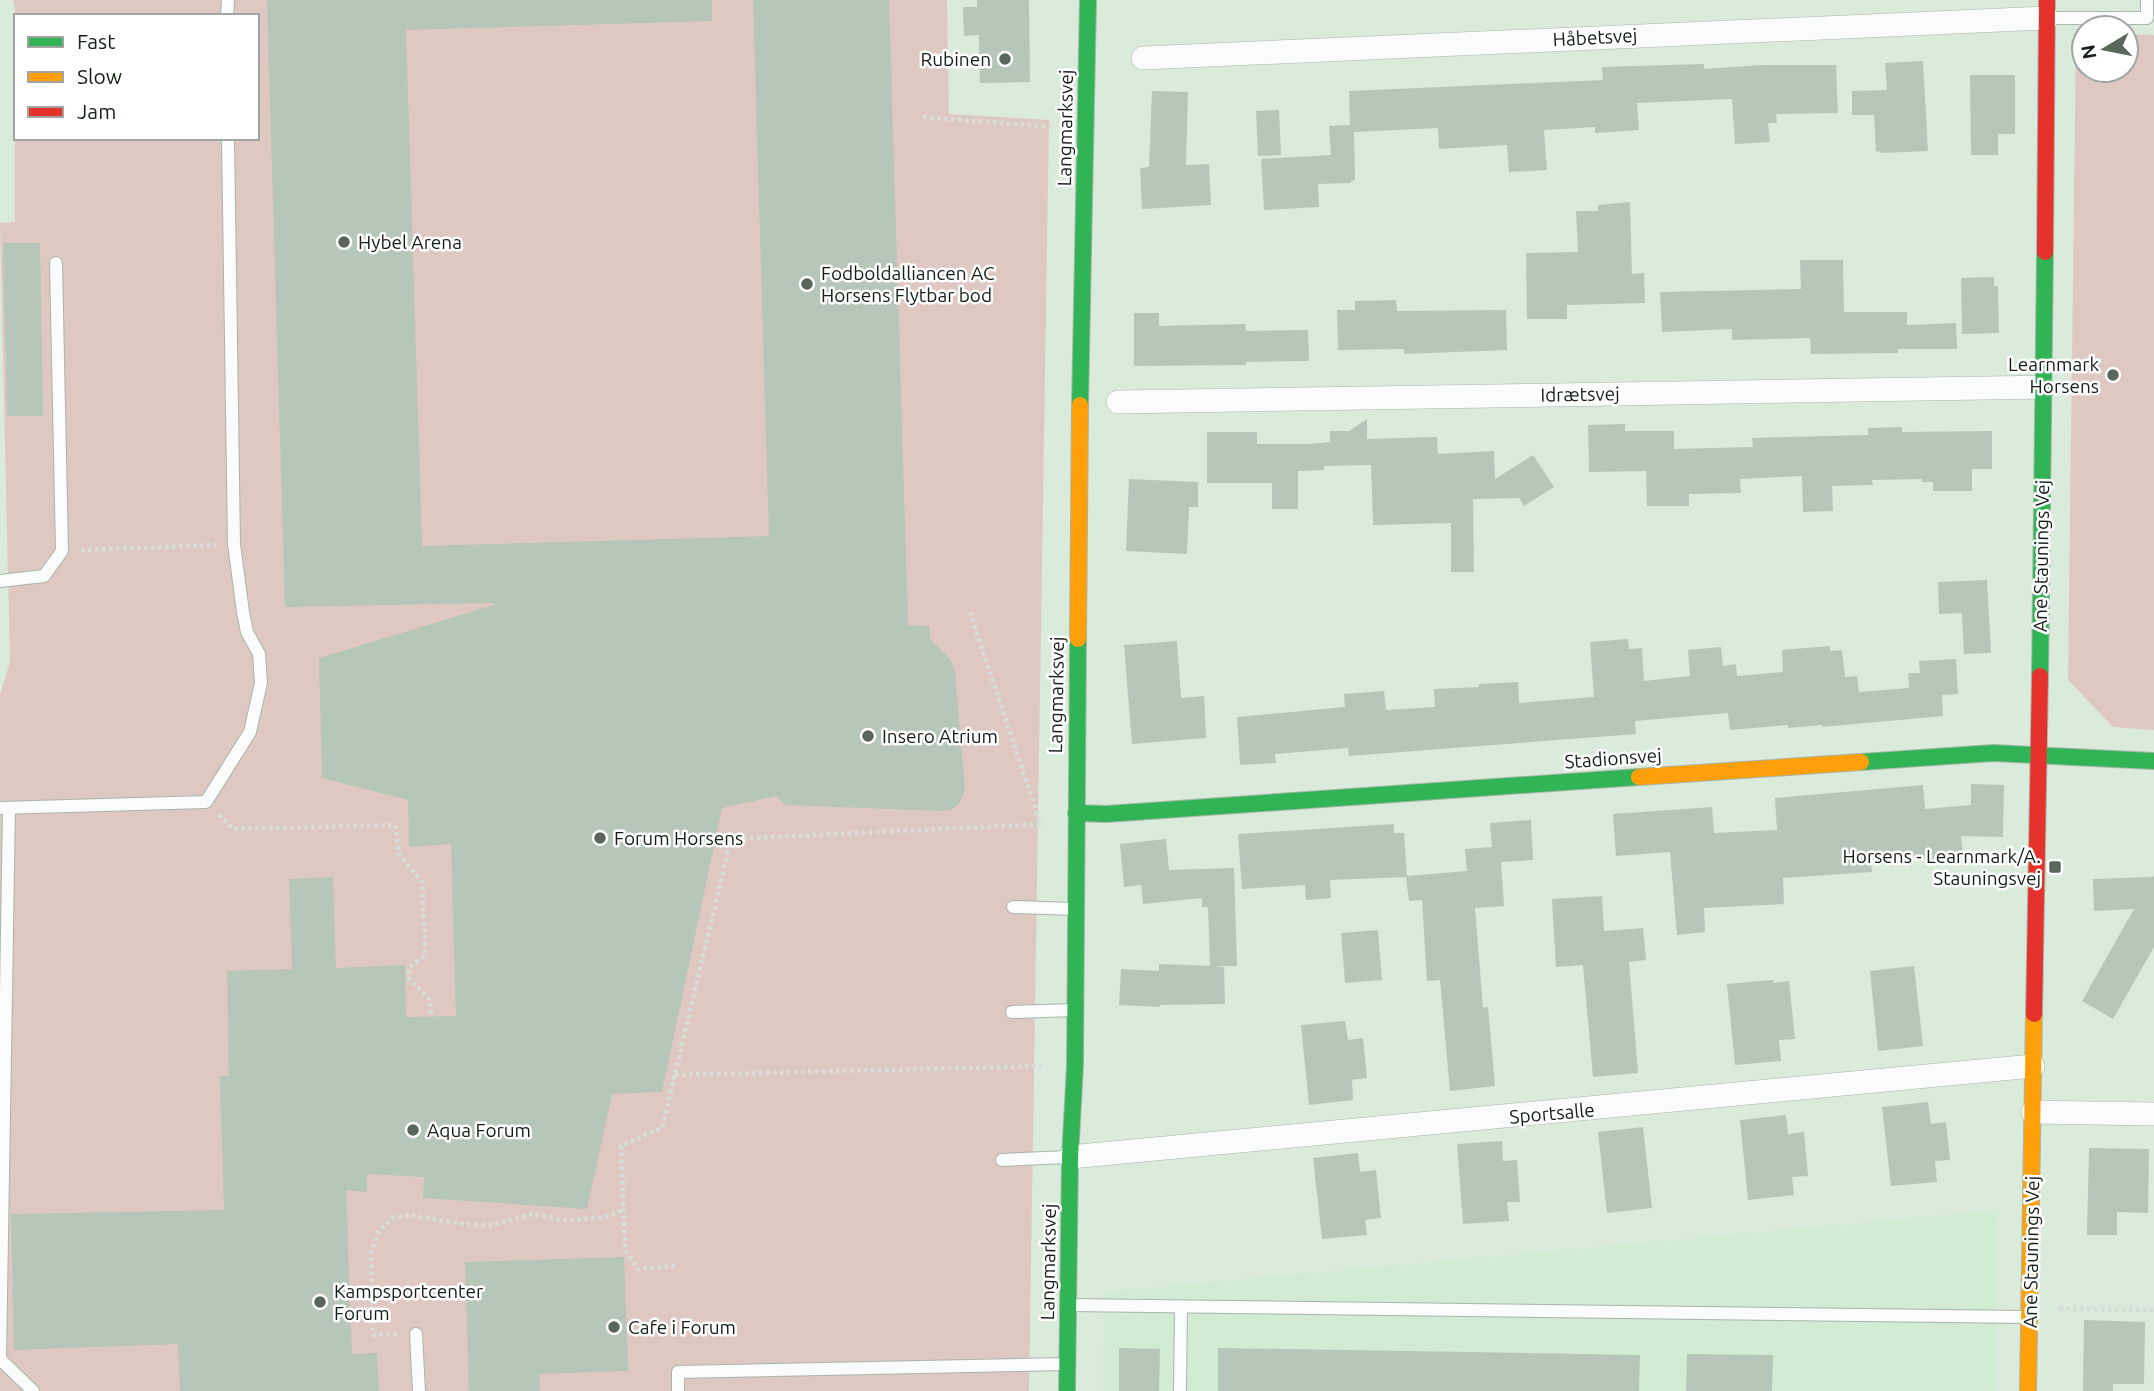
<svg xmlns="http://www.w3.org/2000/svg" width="2154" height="1391" viewBox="0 0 2154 1391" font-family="Ubuntu,sans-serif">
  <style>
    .built { fill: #d1ecd3 }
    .green { fill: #e0c8c2; fill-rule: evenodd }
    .building { fill: #b6c6b8 }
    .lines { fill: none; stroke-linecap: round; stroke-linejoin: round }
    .lane-casing { stroke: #a8b5aa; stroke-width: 14 }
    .street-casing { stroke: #a8b5aa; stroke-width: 24 }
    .fast-casing { stroke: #a8b5aa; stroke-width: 18 }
    .slow-casing { stroke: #a8b5aa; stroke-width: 18 }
    .jam-casing { stroke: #a8b5aa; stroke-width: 18 }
    .path { stroke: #d7ddd8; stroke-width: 4.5; stroke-dasharray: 3.5 3.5; stroke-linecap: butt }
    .lane { stroke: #f9fcfa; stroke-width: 12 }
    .street { stroke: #f9fcfa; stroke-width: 23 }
    .fast { stroke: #30b455; stroke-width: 16 }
    .slow { stroke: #ff9f0a; stroke-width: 16 }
    .jam { stroke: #e5322d; stroke-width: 16 }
    .poi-dot { fill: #59665b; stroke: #fff; stroke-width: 2.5 }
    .labels { text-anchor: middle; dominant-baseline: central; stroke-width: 5; stroke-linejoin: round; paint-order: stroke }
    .street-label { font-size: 19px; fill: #141f15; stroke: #fff }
    .poi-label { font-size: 19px; fill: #141f15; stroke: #fff; text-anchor: start }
  </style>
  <rect width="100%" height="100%" fill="#daebdc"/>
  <polygon class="built" points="1998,1210 1996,1391 1103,1391 1104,1292"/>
  <g class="green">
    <path d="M13,0H947L949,114L1049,120L1029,1391H0V694L10,662L0,223L15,222V9ZM16,16H257V138H16Z"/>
    <polygon points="2076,34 2084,34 2084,70 2126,70 2126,34 2154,35 2154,730 2113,727 2068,680"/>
  </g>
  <g class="building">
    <polygon points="267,0 712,0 712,21 406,30 422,546 769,536 753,0 889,0 908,625 930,626 930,639 950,659 955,671 965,790 959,804 951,810 939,811 786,805 776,796 722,808 662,1092 612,1094 587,1209 423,1198 424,1177 367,1174 367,1192 346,1190 352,1354 377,1353 379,1391 180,1391 178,1344 14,1350 11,1214 224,1210 220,1076 229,1076 227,971 292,969 289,879 333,877 336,968 405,965 406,1017 456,1016 451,844 409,847 408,800 322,778 319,658 494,605 494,603 285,607"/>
    <polygon points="977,0 1029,0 1030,82 980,83 979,35 964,36 963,7 977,7"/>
    <polygon points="1923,61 1928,151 1881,153 1880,151 1876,152 1874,115 1852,115 1852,91 1887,90 1885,63"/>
    <polygon points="1704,64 1704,69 1763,65 1836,65 1838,113 1776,114 1777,123 1768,123 1770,142 1735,144 1732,99 1637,103 1639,130 1595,133 1595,127 1544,130 1547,170 1509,172 1507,145 1439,149 1438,128 1354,132 1355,180 1351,181 1351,183 1318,184 1319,207 1264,210 1261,159 1331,155 1329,126 1350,125 1349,91 1603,80 1602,67"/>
    <polygon points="1970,75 2015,75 2015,134 1998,134 1998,155 1971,155"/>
    <polygon points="1152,91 1188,92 1186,165 1209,164 1211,205 1142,209 1140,168 1149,167"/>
    <polygon points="1279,110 1281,155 1258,156 1256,111"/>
    <polygon points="1630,202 1632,274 1644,273 1645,303 1567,305 1567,319 1527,319 1526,253 1578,252 1576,211 1598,211 1598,205"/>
    <polygon points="3,243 40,243 43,416 7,416"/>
    <polygon points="1800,260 1843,260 1844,312 1907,312 1907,325 1956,323 1957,349 1898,349 1898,353 1811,354 1810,338 1732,340 1732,329 1662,332 1660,292 1801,289"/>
    <polygon points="1994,277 1994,286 1998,286 1999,333 1962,334 1961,278"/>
    <polygon points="1396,300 1397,311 1506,310 1507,350 1404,354 1404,349 1338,350 1337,310 1355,310 1355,301"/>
    <polygon points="1134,313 1159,313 1159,326 1245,324 1246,331 1308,330 1309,361 1246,362 1246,365 1134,366"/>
    <polygon points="1367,419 1367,439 1437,437 1438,454 1494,451 1495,479 1533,455 1554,487 1524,506 1519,498 1473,499 1474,572 1451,572 1451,523 1373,525 1371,465 1324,466 1324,470 1298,471 1298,509 1272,509 1272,483 1207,483 1207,432 1257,432 1257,444 1309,444 1330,442 1330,431 1349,431"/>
    <polygon points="1625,424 1625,431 1674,431 1674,449 1753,447 1752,438 1868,435 1868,428 1902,427 1902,432 1992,431 1992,469 1972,469 1972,491 1933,491 1933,482 1922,482 1922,479 1872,480 1873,485 1832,486 1833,511 1803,512 1802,476 1740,479 1741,493 1689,494 1689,506 1647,506 1646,471 1589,472 1588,425"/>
    <polygon points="1129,479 1198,482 1198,507 1189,507 1187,554 1126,551"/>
    <polygon points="1987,580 1991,653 1964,654 1962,613 1939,614 1938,582"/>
    <polygon points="1628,639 1629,649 1642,648 1644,681 1690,676 1688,650 1721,647 1723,666 1736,664 1737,676 1783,672 1782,650 1830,646 1830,651 1842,650 1845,677 1857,676 1859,692 1909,688 1908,673 1920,673 1919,661 1956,659 1958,694 1942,695 1943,716 1822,727 1822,725 1788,728 1788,725 1730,730 1728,713 1635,721 1636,734 1349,756 1348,748 1275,754 1276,763 1240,765 1237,717 1345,707 1344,694 1384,691 1386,710 1435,707 1434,689 1479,687 1479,684 1518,682 1519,703 1594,697 1590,642"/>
    <polygon points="1177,641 1181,698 1204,696 1206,738 1132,744 1124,645"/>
    <polygon points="1971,784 2004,785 2003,837 1961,836 1963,857 1925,861 1924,855 1871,860 1872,872 1783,878 1784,904 1704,908 1705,932 1677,935 1670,852 1616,856 1613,814 1712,807 1714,833 1777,830 1775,798 1923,785 1925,809 1971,805"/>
    <polygon points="1531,820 1533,860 1501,862 1504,906 1475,908 1483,1008 1488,1007 1495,1086 1450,1091 1440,980 1427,981 1422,900 1409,901 1406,877 1330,880 1331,898 1306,900 1305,885 1242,889 1238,834 1394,824 1394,833 1404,833 1407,876 1467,871 1465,849 1492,847 1490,823"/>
    <polygon points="1166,839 1169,870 1234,868 1237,966 1212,966 1224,967 1225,1004 1160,1005 1160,1007 1119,1005 1121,969 1159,971 1159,964 1210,966 1208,907 1202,907 1202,898 1143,904 1141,885 1124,887 1120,844"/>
    <polygon points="2154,875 2154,947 2113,1019 2082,1001 2134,909 2094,911 2093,879 2153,877"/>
    <polygon points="1602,896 1604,931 1643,928 1646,960 1629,962 1638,1073 1593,1077 1583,965 1556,967 1552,899"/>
    <polygon points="1378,930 1382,980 1345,983 1341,933"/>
    <polygon points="1914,966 1923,1046 1878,1051 1870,971"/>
    <polygon points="1773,980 1773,983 1789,981 1795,1039 1779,1040 1781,1061 1735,1065 1727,984"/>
    <polygon points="1345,1021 1348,1040 1363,1038 1367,1078 1352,1080 1353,1100 1309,1105 1301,1025"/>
    <polygon points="1928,1102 1931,1124 1946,1122 1950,1160 1935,1161 1937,1182 1891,1186 1882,1107"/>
    <polygon points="1786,1115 1788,1134 1804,1132 1808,1176 1792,1177 1794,1195 1748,1200 1740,1120"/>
    <polygon points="1643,1127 1652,1208 1607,1213 1598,1132"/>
    <polygon points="1502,1141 1503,1161 1517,1160 1520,1202 1507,1202 1509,1221 1463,1224 1457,1144"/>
    <polygon points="2089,1148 2149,1149 2148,1213 2117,1212 2117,1235 2087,1235"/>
    <polygon points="1358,1153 1360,1172 1376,1170 1381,1218 1365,1220 1367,1235 1322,1239 1313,1158"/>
    <polygon points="624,1257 628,1371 539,1374 540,1391 469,1391 465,1262"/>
    <polygon points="2084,1320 2145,1322 2144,1384 2113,1384 2113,1391 2083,1391"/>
    <polygon points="1119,1348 1160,1349 1159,1391 1119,1391"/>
    <polygon points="1218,1348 1640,1355 1639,1391 1218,1391"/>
    <polygon points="1687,1354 1773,1355 1772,1391 1686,1391"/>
  </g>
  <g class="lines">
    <g class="lane-casing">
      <g id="lane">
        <polyline points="227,16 228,0"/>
        <polyline points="2048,18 2147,18 2147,0"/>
        <polyline points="0,581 44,576 62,551 56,263"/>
        <polyline points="0,808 206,802 250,732 261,683 259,654 247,632 243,612 234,544 228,138"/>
        <polyline points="9,808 0,1359 33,1391"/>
        <polyline points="1013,907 1075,909"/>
        <polyline points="1012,1012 1075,1010"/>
        <polyline points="1002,1160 1068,1157"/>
        <polyline points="1069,1305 2027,1317"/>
        <polyline points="416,1334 419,1391"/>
        <polyline points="678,1391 678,1372 1067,1364"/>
        <polyline points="1180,1391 1181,1307"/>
      </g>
    </g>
    <g class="street-casing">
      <g id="street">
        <polyline points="1143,58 2047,18"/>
        <polyline points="1118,402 2043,387"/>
        <polyline points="2033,1112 2154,1114"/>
        <polyline points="1070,1157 2033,1066"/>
      </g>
    </g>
    <g class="fast-casing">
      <g id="fast">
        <polyline points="1080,405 1088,0"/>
        <polyline points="2040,676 2045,252"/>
        <polyline points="1861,762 1993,753 2154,761"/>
        <polyline points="1076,813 1106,814 1639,777"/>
        <polyline points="1067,1391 1070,1157 1075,1066 1078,639"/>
      </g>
    </g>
    <g class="slow-casing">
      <g id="slow">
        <polyline points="1078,639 1080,405"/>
        <polyline points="1639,777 1861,762"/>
        <polyline points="2028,1391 2034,1014"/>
      </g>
    </g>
    <g class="jam-casing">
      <g id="jam">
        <polyline points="2045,252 2047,0"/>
        <polyline points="2034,1014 2040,676"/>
      </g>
    </g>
    <g class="path">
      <polyline points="923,117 1055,127"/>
      <polyline points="81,550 216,545"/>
      <polyline points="970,612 1041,825"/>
      <polyline points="219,815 233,829 395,825 399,854 422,882 425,955 409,968 409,979 430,1000 431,1016"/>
      <polyline points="675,1075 1046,1066"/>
      <polyline points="675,1266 638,1269 625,1250 621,1146 662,1128 731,839 1045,824"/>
      <polyline points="2059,1309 2154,1310"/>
      <polyline points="397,1334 373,1335 371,1253 378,1232 393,1218 409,1215 463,1224 492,1225 534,1214 562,1220 600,1218 624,1210"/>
    </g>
    <use href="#lane" class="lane"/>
    <use href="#street" class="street"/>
    <use href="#fast" class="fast"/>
    <use href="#slow" class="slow"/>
    <use href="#jam" class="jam"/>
  </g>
  <g class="poi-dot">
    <circle cx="1005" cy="59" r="7"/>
    <circle cx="344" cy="242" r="7"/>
    <circle cx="807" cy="284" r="7"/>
    <circle cx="2113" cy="375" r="7"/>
    <circle cx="868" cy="736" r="7"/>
    <circle cx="600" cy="838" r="7"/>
    <rect x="2048" y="860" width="14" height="14" rx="3.5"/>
    <circle cx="413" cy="1130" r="7"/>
    <circle cx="320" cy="1302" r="7"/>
    <circle cx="614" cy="1327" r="7"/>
  </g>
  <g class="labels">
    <g class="street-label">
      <text transform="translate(1595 37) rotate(-3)">Håbetsvej</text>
      <text transform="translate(1065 128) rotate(-89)">Langmarksvej</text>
      <text transform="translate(1580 394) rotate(-1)">Idrætsvej</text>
      <text transform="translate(2041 556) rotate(-89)">Ane Staunings Vej</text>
      <text transform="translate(1056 695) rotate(-89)">Langmarksvej</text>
      <text transform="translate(1613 758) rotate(-4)">Stadionsvej</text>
      <text transform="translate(1552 1113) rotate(-5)">Sportsalle</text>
      <text transform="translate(2031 1252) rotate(-89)">Ane Staunings Vej</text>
      <text transform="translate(1048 1262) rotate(-89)">Langmarksvej</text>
    </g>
    <g class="poi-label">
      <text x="991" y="59" text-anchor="end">Rubinen</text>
      <text x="358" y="242">Hybel Arena</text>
      <text x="821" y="273">Fodboldalliancen AC<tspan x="821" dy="22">Horsens Flytbar bod</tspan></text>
      <text x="2099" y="364" text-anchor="end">Learnmark<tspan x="2099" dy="22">Horsens</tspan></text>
      <text x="882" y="736">Insero Atrium</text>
      <text x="614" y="838">Forum Horsens</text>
      <text x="2041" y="856" text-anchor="end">Horsens - Learnmark/A.<tspan x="2041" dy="22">Stauningsvej</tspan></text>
      <text x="427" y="1130">Aqua Forum</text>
      <text x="334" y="1291">Kampsportcenter<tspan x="334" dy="22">Forum</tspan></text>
      <text x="628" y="1327">Cafe i Forum</text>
    </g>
  </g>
  <rect x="14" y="14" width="245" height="126" fill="#ffffff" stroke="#a1a5a1" stroke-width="2"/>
  <rect x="28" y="37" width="35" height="10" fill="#30b455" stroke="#a1a5a1" stroke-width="2"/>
  <text x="77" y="49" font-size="21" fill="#141f15">Fast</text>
  <rect x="28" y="72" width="35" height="10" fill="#ff9f0a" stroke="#a1a5a1" stroke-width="2"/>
  <text x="77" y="84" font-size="21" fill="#141f15">Slow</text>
  <rect x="28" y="107" width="35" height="10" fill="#e5322d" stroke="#a1a5a1" stroke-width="2"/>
  <text x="77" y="119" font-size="21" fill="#141f15">Jam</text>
  <g transform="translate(2105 49) rotate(260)"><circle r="33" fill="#ffffff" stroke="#a1a5a1" stroke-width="2"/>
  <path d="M0-5L12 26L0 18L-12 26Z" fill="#59665b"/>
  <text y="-10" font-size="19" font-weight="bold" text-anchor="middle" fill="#141f15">N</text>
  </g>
</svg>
